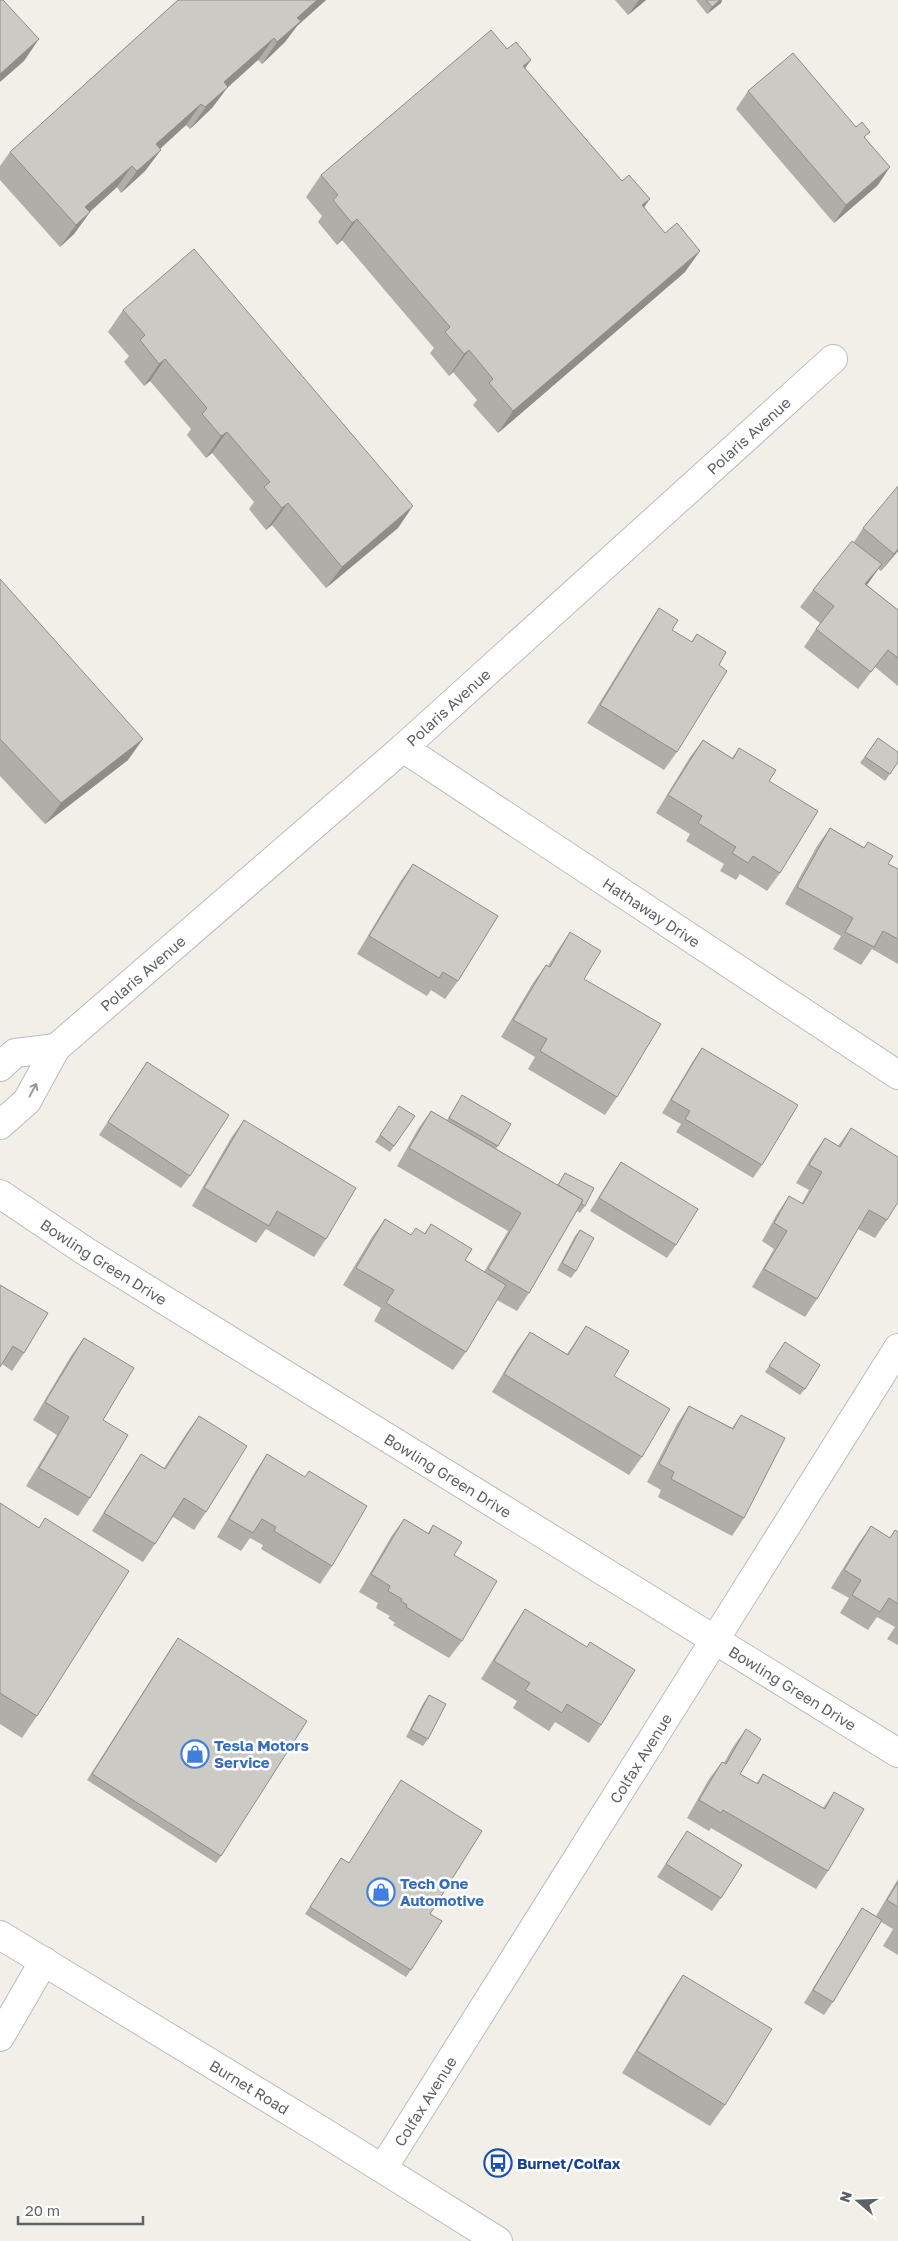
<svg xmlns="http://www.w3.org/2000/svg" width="898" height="2241" viewBox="0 0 898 2241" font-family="'Golos Text',sans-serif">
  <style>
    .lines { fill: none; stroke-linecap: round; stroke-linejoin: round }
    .minor-casing { stroke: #b9bcc0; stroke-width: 30 }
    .tertiary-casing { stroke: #b9bcc0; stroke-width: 30 }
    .secondary-casing { stroke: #babdc3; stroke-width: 30 }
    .minor { stroke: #fff; stroke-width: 28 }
    .tertiary { stroke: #fff; stroke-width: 28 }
    .secondary { stroke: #fff; stroke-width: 28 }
    .wall { fill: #afaea9 }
    .shaded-wall { fill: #8f8d89 }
    .building { fill: #cccac4; stroke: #8f8d89 }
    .oneway { stroke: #96999c }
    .labels { text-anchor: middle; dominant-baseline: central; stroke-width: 5; stroke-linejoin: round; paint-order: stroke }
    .street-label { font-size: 15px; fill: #5e6267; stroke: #fff }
    .shop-label { font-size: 15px; font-weight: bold; fill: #366cbe; stroke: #fff; text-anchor: start }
    .transit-label { font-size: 15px; font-weight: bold; fill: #164399; stroke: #fff; text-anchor: start }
  </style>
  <rect width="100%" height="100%" fill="#f1efe7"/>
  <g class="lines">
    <g class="minor-casing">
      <g id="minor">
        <path id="s1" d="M403,748L898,1075"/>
        <polyline points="0,1067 15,1053 56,1048"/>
        <path id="s2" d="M0,1125L27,1101L56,1048L403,748L833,359"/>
        <path id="s3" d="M0,1194L85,1251L898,1753"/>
        <path id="s4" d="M383,2168L898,1348"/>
      </g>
    </g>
    <g class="tertiary-casing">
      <polyline id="tertiary" points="0,2037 44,1961"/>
    </g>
    <g class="secondary-casing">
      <g id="secondary">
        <path id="s5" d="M0,1935L322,2131L498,2241"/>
      </g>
    </g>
    <use href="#minor" class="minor"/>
    <use href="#tertiary" class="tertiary"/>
    <use href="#secondary" class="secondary"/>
  </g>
  <g class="wall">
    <polygon points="178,0 326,0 297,26 285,42 262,64 258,60 227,88 212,108 190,129 186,125 160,149 145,171 121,193 117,187 90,212 74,234 60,247 0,180 0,166 10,152"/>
    <polygon points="615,0 646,0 628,15"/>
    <polygon points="696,0 722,0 721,3 707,14"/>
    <polygon points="525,68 644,207 685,272 498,433 473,405 477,400 453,372 449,376 430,353 434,348 342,240 337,245 318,222 322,216 306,197 321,175"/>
    <polygon points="748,91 866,138 878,185 834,223 736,109"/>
    <polygon points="123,310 398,528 326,588 272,525 266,530 249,509 254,502 212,453 206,458 187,435 191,429 150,381 144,386 124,362 129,356 108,332"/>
    <polygon points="863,528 898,551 881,571 878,569 867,585 898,610 898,686 875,667 858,689 804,647 820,623 800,607 813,590 854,542"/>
    <polygon points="0,579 128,760 45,824 0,776"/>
    <polygon points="659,608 672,630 691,642 697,634 719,665 677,752 664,770 587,723 647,626"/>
    <polygon points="878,738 898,762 885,781 860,763"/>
    <polygon points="703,740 732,758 739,748 769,781 780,873 767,891 740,874 736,880 720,871 724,864 686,841 690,834 656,813 690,757"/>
    <polygon points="830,828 864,847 868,842 888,864 898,869 898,964 872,949 861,965 833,949 841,936 785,904 817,846"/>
    <polygon points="413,864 458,981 445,999 431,990 427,996 357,954 400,882"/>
    <polygon points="570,932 584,979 617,1097 605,1115 528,1069 535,1057 501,1037 533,983 546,965 548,966 558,950"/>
    <polygon points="702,1048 762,1165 753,1178 676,1132 681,1124 662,1113 693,1061"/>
    <polygon points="147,1062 190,1176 181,1188 99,1135"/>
    <polygon points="462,1095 511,1124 496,1149 558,1185 565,1173 585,1206 580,1213 577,1211 529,1293 517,1311 497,1300 466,1352 453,1370 374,1321 381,1308 343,1285 372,1237 385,1219 411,1235 424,1234 431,1224 465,1260 484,1272 508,1231 397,1166 418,1129 431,1111 447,1120"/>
    <polygon points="399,1106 415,1116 390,1152 375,1142"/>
    <polygon points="244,1120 326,1239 314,1257 266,1229 256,1243 192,1206 231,1138"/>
    <polygon points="851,1128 887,1220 875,1238 858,1229 817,1299 805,1317 752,1287 774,1249 762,1241 777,1214 789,1196 802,1203 809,1190 796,1183 812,1156 825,1138 838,1146"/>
    <polygon points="621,1162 676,1245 667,1258 590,1211 612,1175"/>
    <polygon points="580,1230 576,1271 571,1278 557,1270 575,1236"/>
    <polygon points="0,1285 24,1353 12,1371 2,1364"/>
    <polygon points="586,1326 614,1376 642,1457 629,1475 492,1392 517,1350 530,1332 567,1354"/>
    <polygon points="84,1338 103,1420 90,1498 78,1516 26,1486 57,1435 33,1420 71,1356"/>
    <polygon points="785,1342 805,1389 800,1395 765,1372"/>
    <polygon points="689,1406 732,1428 741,1415 744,1518 732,1536 658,1497 661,1490 647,1482 677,1424"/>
    <polygon points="199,1416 206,1512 194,1530 173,1517 143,1562 92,1531 129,1472 141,1454 164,1468 186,1434"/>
    <polygon points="267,1454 332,1566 320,1584 261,1549 263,1545 250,1538 241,1551 217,1537 255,1472"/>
    <polygon points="0,1503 39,1528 45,1518 37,1716 22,1738 0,1724"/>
    <polygon points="404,1519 428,1533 433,1525 454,1555 462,1641 449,1658 393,1625 395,1623 388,1618 390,1616 376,1608 378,1603 359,1592 391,1537"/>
    <polygon points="871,1526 890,1538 895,1530 898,1532 898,1645 887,1639 895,1627 877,1617 868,1630 840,1613 849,1598 831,1588 858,1544"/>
    <polygon points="525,1609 601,1725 589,1743 555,1722 549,1731 513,1708 517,1701 481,1679 513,1627"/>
    <polygon points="173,1645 221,1856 216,1863 87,1780"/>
    <polygon points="429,1695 428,1739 423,1746 406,1737 424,1702"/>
    <polygon points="746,1729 740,1774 756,1784 763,1774 823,1808 834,1792 828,1871 816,1889 711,1828 709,1831 687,1818 709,1779 722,1762 724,1763 733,1747"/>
    <polygon points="401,1780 430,1914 411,1970 406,1977 305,1914 341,1858 349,1863"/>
    <polygon points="687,1831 721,1898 712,1911 657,1877"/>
    <polygon points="898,1879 898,1955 883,1946 893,1929 881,1922 833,2002 824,2015 804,2003 854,1921 862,1908 876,1916"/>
    <polygon points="683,1975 725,2105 710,2126 622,2073 668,1997"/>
  </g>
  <g class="shaded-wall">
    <polygon points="317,0 326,0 297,26 285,42 262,64 277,42 297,18"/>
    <polygon points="639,0 646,0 628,15"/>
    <polygon points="720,0 722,0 721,3 707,14 712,7"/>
    <polygon points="274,38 258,60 227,88 212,108 190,129 224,82"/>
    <polygon points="39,39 24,61 0,82 0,74"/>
    <polygon points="531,60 516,81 523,66"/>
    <polygon points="201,104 186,125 141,166 156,144"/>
    <polygon points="161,150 145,171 121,193 137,171"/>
    <polygon points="132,166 117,187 75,225 85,207"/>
    <polygon points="890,167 878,185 834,223 846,205"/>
    <polygon points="650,199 635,220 642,205"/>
    <polygon points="90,212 74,234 60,247 76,225"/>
    <polygon points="357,219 342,240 337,245 352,223"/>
    <polygon points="700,251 685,272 498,433 513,411"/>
    <polygon points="469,350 453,372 449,376 464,354"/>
    <polygon points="165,359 150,381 144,386 159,364"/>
    <polygon points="227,432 212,453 206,458 221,436"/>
    <polygon points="288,503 272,525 266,530 282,508"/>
    <polygon points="413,506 398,528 326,588 342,567"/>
    <polygon points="898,549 898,551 881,571 894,554"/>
    <polygon points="882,564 869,582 853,601 865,584"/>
    <polygon points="143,739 128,760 45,824 61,803"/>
  </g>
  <g class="building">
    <polygon points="0,0 3,0 39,39 0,74"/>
    <polygon points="178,0 317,0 297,18 301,21 277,42 274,38 224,82 228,87 205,107 201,104 156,144 161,150 137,171 132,166 85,207 90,212 76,225 10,152"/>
    <polygon points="706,0 720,0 712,7"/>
    <polygon points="491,30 507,49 516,42 531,60 523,66 622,181 629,175 650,199 642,205 665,233 677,223 700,251 513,411 489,383 493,379 469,350 464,354 445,332 450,327 357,219 352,223 333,200 338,195 321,175"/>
    <polygon points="793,53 856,127 862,122 870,132 864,137 890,167 846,205 748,91"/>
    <polygon points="194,249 413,506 342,567 288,503 282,508 264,487 270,482 227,432 221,436 202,414 207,408 165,359 159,364 140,340 145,335 123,310"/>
    <polygon points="898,486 898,549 894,554 863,528"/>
    <polygon points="852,541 882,564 865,584 898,610 898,658 888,650 871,672 816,629 834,606 813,590"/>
    <polygon points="0,579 143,739 61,803 0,739"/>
    <polygon points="659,608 678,620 672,630 692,642 697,634 726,652 719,665 727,671 677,752 600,705"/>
    <polygon points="878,738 898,752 898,762 890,774 865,757"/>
    <polygon points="703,740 733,759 739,748 776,770 769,781 818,811 780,873 753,856 748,863 732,853 736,847 698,823 702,816 668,795"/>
    <polygon points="830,828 864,848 868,842 893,856 888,864 898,869 898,939 883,931 874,947 845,932 853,918 797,887"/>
    <polygon points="413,864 498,916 458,981 443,972 439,978 369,936"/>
    <polygon points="570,932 601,951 584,979 661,1024 617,1097 540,1051 547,1039 513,1020 546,965 550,967"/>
    <polygon points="702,1048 798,1105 762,1165 685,1119 690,1111 671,1100"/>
    <polygon points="147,1062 229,1115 190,1176 108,1122"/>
    <polygon points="462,1095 511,1124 498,1146 449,1118"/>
    <polygon points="399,1106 415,1116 394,1146 380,1135"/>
    <polygon points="431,1111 583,1200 529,1293 488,1269 521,1213 409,1148"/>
    <polygon points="244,1120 356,1188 326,1239 277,1211 269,1226 204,1188"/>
    <polygon points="851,1128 898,1157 898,1202 887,1220 869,1210 817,1299 764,1269 787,1231 774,1223 789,1196 803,1204 822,1172 809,1165 825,1138 840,1147"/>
    <polygon points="621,1162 698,1209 676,1245 599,1198"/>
    <polygon points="565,1173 594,1188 585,1206 581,1204 583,1200 558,1185"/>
    <polygon points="385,1219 411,1235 416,1228 425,1234 431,1224 472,1249 465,1260 506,1285 466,1352 386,1303 394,1290 356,1268"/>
    <polygon points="580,1230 594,1238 576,1271 562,1263"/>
    <polygon points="0,1285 48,1313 24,1353 13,1346 0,1367"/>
    <polygon points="586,1326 629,1351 614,1376 670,1409 642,1457 504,1374 530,1332 568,1355"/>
    <polygon points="84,1338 134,1368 103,1420 128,1435 90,1498 39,1468 69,1417 45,1402"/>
    <polygon points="785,1342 820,1365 805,1389 769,1366"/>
    <polygon points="689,1406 733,1429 741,1415 785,1438 744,1518 671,1479 674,1472 659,1464"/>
    <polygon points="199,1416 247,1446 206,1512 184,1498 155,1544 104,1513 141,1454 165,1469"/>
    <polygon points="267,1454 305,1477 309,1471 367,1506 332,1566 274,1531 276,1527 262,1519 253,1533 229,1519"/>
    <polygon points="0,1503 39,1528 45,1518 129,1571 37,1716 0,1693"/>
    <polygon points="404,1519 429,1534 433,1525 462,1542 454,1555 497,1581 462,1641 406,1607 407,1605 401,1601 402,1599 388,1591 390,1586 371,1574"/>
    <polygon points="871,1526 890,1538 895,1530 898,1532 898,1604 889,1598 880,1612 852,1595 861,1580 844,1570"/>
    <polygon points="525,1609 587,1647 590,1642 635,1670 601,1725 567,1704 562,1713 525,1690 530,1683 494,1661"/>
    <polygon points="178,1638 307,1721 221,1856 92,1774"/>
    <polygon points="429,1695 446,1704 428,1739 411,1730"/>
    <polygon points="746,1729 761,1739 740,1774 758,1784 763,1774 825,1809 834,1792 864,1809 828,1871 723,1810 721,1813 699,1800 722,1762 726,1764"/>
    <polygon points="401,1780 482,1831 430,1914 442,1921 411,1970 310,1907 341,1858 349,1863"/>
    <polygon points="687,1831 742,1865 721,1898 666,1864"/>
    <polygon points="898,1882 898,1907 887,1900"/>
    <polygon points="862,1908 882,1920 833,2002 813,1990"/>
    <polygon points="683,1975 772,2029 725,2105 637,2051"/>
  </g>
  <defs><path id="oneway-shaft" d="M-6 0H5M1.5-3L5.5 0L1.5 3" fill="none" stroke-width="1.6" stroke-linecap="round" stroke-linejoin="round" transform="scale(1.25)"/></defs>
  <use class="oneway" href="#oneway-shaft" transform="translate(33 1090) rotate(-62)"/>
  <defs>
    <g id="shop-ring" transform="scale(1.4375)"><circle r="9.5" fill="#fff" stroke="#3f7fe0" stroke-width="1.5"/><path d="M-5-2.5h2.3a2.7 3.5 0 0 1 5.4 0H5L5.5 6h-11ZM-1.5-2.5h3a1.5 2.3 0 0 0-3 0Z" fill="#3f7fe0"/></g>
    <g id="bus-ring" transform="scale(1.4375)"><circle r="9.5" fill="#fff" stroke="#1a4fb4" stroke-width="1.5"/><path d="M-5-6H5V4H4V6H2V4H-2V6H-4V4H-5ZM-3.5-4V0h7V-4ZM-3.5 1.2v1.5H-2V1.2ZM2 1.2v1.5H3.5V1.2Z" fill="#1a4fb4"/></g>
  </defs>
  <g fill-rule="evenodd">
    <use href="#shop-ring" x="195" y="1754"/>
    <use href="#shop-ring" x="381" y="1892"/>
    <use href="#bus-ring" x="498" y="2163"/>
  </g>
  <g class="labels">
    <g class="street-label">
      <text stroke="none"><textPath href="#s2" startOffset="1021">Polaris Avenue</textPath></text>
      <text stroke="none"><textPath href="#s2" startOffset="616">Polaris Avenue</textPath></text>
      <text stroke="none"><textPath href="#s1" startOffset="298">Hathaway Drive</textPath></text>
      <text stroke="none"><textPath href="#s2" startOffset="211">Polaris Avenue</textPath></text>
      <text stroke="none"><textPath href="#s3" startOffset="124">Bowling Green Drive</textPath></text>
      <text stroke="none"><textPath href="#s3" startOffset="529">Bowling Green Drive</textPath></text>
      <text stroke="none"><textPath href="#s3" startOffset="934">Bowling Green Drive</textPath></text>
      <text stroke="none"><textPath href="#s4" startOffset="484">Colfax Avenue</textPath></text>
      <text stroke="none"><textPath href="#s5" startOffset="292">Burnet Road</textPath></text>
      <text stroke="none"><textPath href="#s4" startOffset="79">Colfax Avenue</textPath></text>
    </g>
    <g class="shop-label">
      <text x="214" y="1745">Tesla Motors<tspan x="214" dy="17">Service</tspan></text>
      <text x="400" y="1883">Tech One<tspan x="400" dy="17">Automotive</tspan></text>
    </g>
    <g class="transit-label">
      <text x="517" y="2163">Burnet/Colfax</text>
    </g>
  </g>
  <g transform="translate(858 2201) rotate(289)" stroke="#ffffff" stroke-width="4" paint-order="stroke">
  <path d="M0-4L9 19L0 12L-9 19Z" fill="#5e6267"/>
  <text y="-8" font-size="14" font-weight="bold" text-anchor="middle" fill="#5e6267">N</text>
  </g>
  <path d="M18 2216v8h125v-8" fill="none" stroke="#5e6267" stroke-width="2.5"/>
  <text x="25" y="2216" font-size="15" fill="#5e6267" stroke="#ffffff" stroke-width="4" paint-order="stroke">20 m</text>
</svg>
